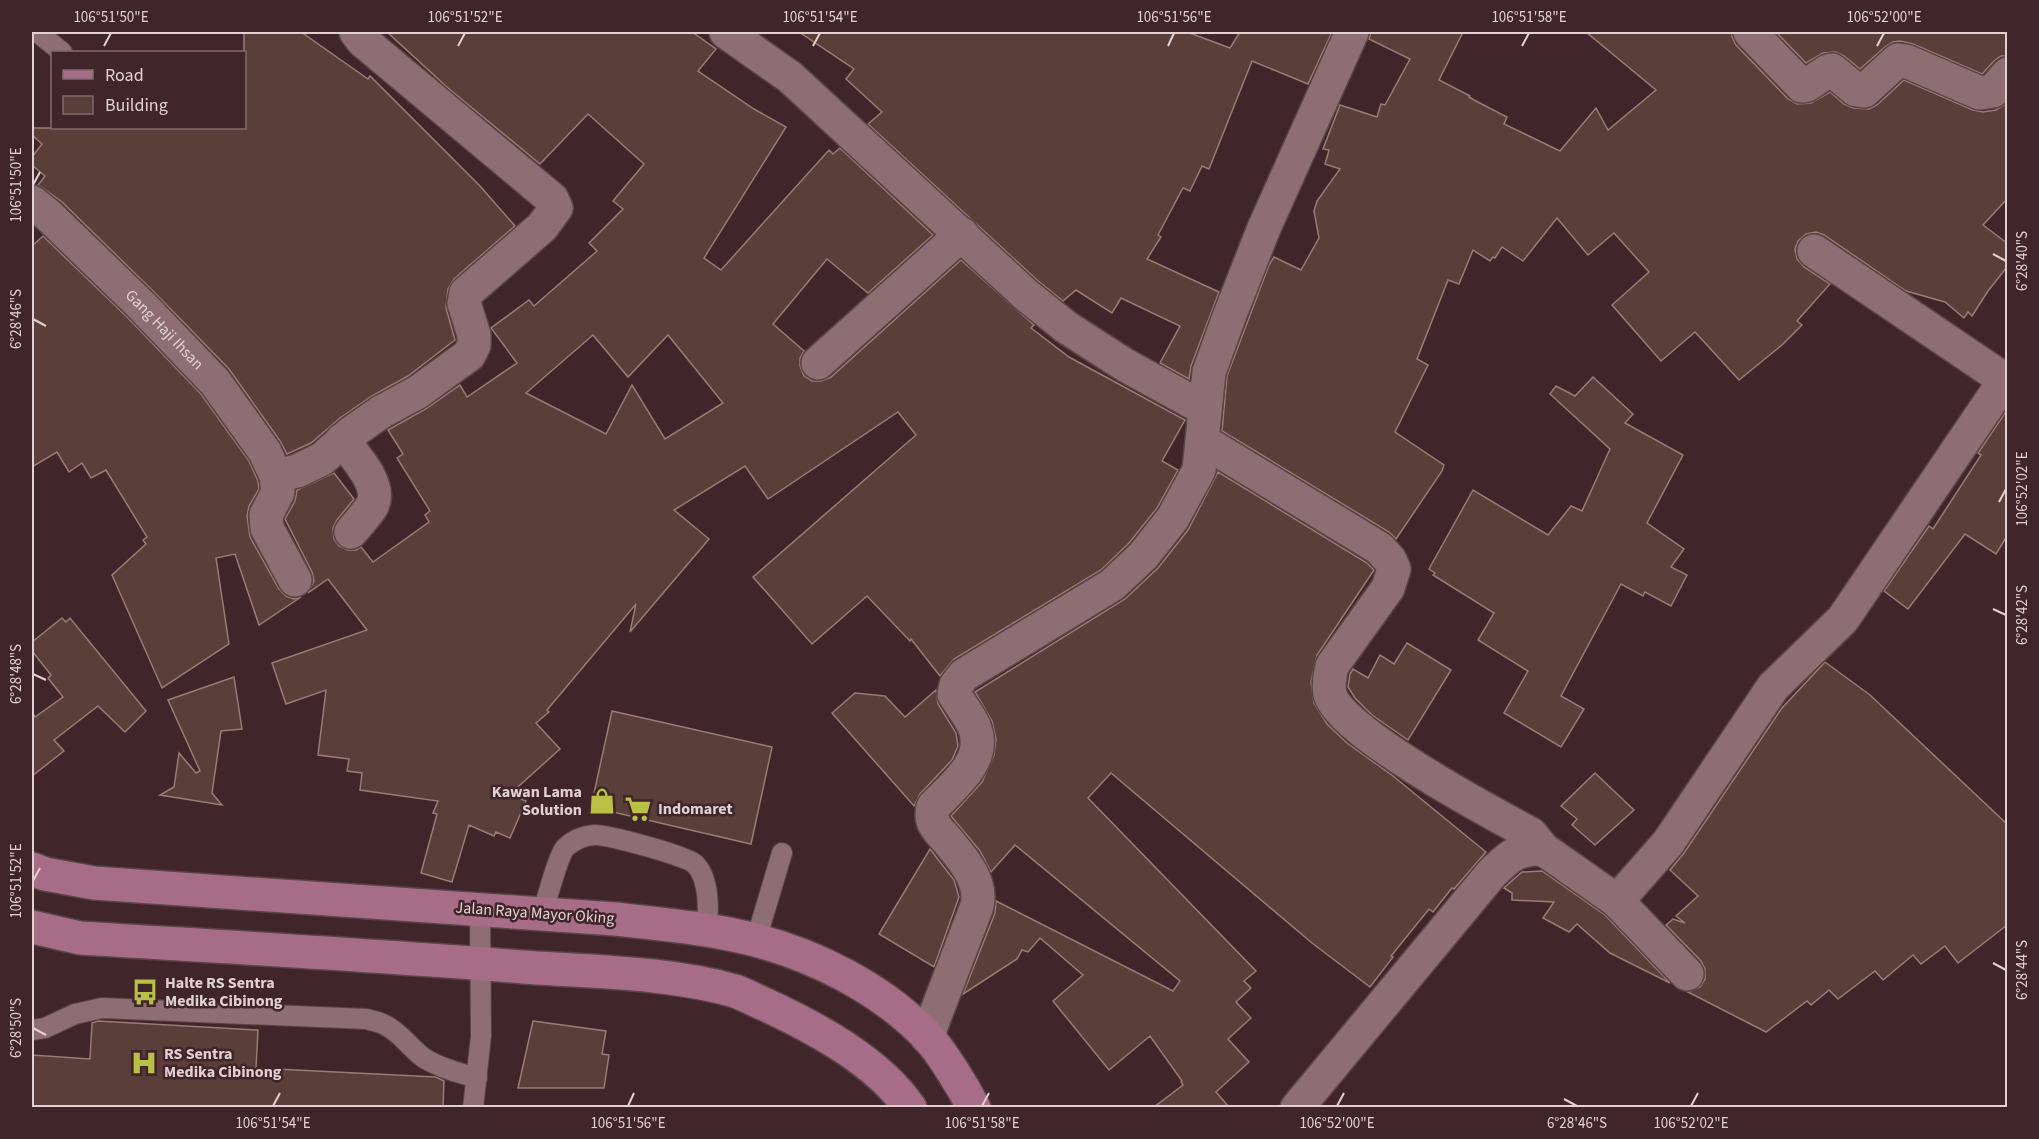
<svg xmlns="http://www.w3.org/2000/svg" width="2039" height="1139" viewBox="0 0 2039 1139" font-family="'Source Sans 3',sans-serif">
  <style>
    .building { fill: #5a3e3a; stroke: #9a7b75; stroke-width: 1.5; fill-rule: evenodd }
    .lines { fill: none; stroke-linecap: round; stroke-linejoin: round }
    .lane-casing { stroke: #5a4448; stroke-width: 22 }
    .street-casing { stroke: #5a4448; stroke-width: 36 }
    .primary-casing { stroke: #5a4448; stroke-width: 36 }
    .lane { stroke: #8d6e72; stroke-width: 20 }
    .street { stroke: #8d6e72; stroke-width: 33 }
    .primary { stroke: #a76d86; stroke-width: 33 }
    .ticks { fill: none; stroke: #e2d0d2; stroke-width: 2 }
    .labels { text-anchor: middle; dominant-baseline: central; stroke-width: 5; stroke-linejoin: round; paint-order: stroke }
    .street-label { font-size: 16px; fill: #e2d0d2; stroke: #40262a }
    .poi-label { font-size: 16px; font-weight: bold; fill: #e2d0d2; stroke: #40262a; text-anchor: start }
    .neatline { fill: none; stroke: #e2d0d2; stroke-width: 2 }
    .ticks-label { font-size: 15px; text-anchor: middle; fill: #e2d0d2 }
  </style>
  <rect width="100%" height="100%" fill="#40262a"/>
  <g class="building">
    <polygon points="244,32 301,32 368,79 370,76 480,186 515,226 454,279 448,289 446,308 455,340 408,376 372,396 340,418 311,443 287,454 280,441 229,369 154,292 61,201 38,185 45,176 32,165 32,157 42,144 32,135 32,128 244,128"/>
    <path d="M387,32H692L716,49L698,71L754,109L786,127L704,258L721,270L829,150L833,154L840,148L933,235L868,293L827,259L773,324L804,351L800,358V366L804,376L812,381H821L831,377L961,260L1034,325L1031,328L1069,357L1185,420L1162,461L1178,470L1157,508L1129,543L1101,570L954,659L940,676L911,639L910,641L867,596L812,644L753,577L916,435L898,412L768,499L745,466L674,510L709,539L630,632L636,604L547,710L549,712L536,723L560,749L510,794L526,801L510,838L496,832L494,836L469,825L452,882L421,873L437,814L433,813L438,801L360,790L362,773L347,771L349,759L318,755L326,690L286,704L272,663L367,630L328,579L308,593L314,581L312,572L285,519L295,501L297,490L334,473L354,499L337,520L333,528L334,539L339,546L348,550H356L361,547L373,562L429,522L425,515L430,511L397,458L403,454L388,430L427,408L460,385L467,397L517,363L491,328L529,300L534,306L597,251L589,243L623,209L613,201L644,164L588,114L540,164L448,88ZM593,335L628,377L668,335L723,403L665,439L632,385L606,434L526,393Z"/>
    <polygon points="799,32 1187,32 1230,48 1240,32 1332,32 1308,84 1252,61 1209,169 1202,166 1190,191 1183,188 1158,235 1161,237 1147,259 1219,292 1191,366 1189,379 1160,363 1180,326 1121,298 1112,313 1076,290 1063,301 1037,280 868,124 882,112 846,79 854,69"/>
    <polygon points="1371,32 1463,32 1439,80 1470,96 1469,97 1474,100 1507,117 1504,124 1560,151 1596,108 1608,130 1656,90 1586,32 1732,32 1732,37 1736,45 1788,99 1797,104 1811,103 1830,92 1844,104 1853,108 1869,109 1877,105 1904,80 1973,110 1983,112 1996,110 2007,103 2007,199 1983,225 2007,243 2007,267 1988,291 1972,316 1968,312 1964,318 1945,302 1906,291 1824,235 1816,232 1806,234 1798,241 1795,249 1797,259 1804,267 1830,284 1797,321 1802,325 1782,345 1739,380 1695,332 1661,361 1612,305 1649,272 1614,233 1588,255 1557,218 1523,261 1502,247 1495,258 1493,257 1490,261 1473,250 1459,284 1448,280 1417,359 1428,365 1395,432 1444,465 1442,471 1396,539 1389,532 1222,431 1227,376 1269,265 1274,257 1301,270 1319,238 1314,211 1317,201 1340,169 1325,164 1329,150 1323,149 1340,105 1377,117 1381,104 1385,105 1410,59 1369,39"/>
    <polygon points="1776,32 2007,32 2007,56 2001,56 1994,61 1982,74 1913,44 1900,41 1893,42 1886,46 1860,69 1844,56 1836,52 1823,53 1806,63"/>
    <polygon points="43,236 128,318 201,394 249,461 258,481 259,489 249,506 247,516 250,537 279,589 286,596 294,599 301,597 259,625 235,554 216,558 229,644 162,688 112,575 146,544 143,540 147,537 106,470 91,478 82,463 69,472 57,452 32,467 32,246"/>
    <polygon points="1593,377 1633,414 1625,423 1683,455 1647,523 1684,549 1671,567 1687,575 1671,606 1645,592 1643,596 1621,584 1561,696 1584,709 1561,747 1504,713 1528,671 1478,640 1494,613 1433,575 1435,573 1429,569 1473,490 1548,535 1571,506 1582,511 1610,449 1550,394 1556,386 1575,396"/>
    <polygon points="2007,410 2007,536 1996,554 1965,534 1908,609 1884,591 1929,526 1933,529 1981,455 1978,453"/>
    <polygon points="1218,472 1367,563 1374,570 1317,655 1311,682 1314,703 1327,724 1347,743 1393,776 1486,852 1454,889 1452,888 1433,912 1429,909 1391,956 1393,957 1370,987 1312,943 1111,773 1088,798 1256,971 1244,981 1251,988 1236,1002 1251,1018 1228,1039 1249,1062 1216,1092 1229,1107 1154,1107 1183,1085 1181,1082 1182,1081 1150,1036 1109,1070 1053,1001 1083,975 1040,938 1028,952 1022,950 1017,959 963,994 995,913 996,901 1173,991 1180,981 1015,845 991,872 980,851 951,816 982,782 994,755 996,739 992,721 975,692 1125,599 1158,568 1188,530"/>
    <polygon points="62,618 66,622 70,618 146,711 125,732 98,706 54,740 64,751 32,776 32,712 35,717 63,697 48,678 51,675 32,651 32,642"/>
    <polygon points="1407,643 1451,670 1408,740 1372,715 1355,698 1348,687 1350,674 1353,669 1368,678 1380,655 1394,664"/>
    <polygon points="1825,662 1870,695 2007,824 2007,925 1958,963 1945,946 1921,964 1913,955 1883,980 1875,971 1838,999 1829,990 1811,1005 1807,1001 1766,1032 1688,992 1700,987 1705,979 1705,969 1701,961 1666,925 1673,919 1685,923 1676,916 1698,896 1670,870 1684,853 1782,708"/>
    <polygon points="234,677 242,729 221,731 212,793 222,805 160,795 174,787 179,753 196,773 200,771 168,700"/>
    <polygon points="936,690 938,704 956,733 958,746 952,760 920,794 914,806 832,713 855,693 885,696 905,717"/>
    <polygon points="612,711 772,747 751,844 591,807"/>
    <polygon points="1595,773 1634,810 1595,845 1572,825 1577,819 1561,806"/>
    <polygon points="930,849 954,880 959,897 934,967 879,934"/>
    <polygon points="1542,871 1605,915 1670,983 1610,953 1577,924 1569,932 1543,918 1554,902 1512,900 1512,893 1504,888 1506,886 1522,872"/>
    <polygon points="98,1021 258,1030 256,1068 436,1077 444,1081 443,1107 32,1107 32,1055 90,1059 92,1023"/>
    <polygon points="533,1021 606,1031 602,1054 609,1055 604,1088 518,1088"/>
  </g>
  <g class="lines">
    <g class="lane-casing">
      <g id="lane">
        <polyline points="37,32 62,52"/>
        <path d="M542,913C547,900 558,856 565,848C573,840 583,836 594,835C606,834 687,856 695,864C710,879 709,912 706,931"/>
        <polyline points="756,940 782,853"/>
        <path d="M32,1030L45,1028L75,1014L102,1008L367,1019C373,1021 380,1022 385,1025C400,1032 410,1048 424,1058C440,1068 459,1073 477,1078"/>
        <polyline points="473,1108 481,1036 480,909"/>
      </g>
    </g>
    <g class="street-casing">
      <g id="street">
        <polyline points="726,32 790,77 1025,294 1066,327 1125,365 1205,409"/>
        <polyline points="1750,32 1802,86 1807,85 1828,71 1832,70 1856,90 1864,91 1898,60 1906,61 1980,93 1993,91 2008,74"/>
        <path id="s1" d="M32,202L48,215L141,305L215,382L265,452L276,476L278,492L266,515L267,528L295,580"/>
        <polyline points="818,363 962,234"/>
        <path d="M342,440C354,455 383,485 372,506C366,515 358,524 351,532"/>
        <path d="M1203,441L1379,548L1390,560L1394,569L1388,588L1332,666C1330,675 1328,685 1330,694C1340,732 1492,813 1531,834L1543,849L1617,901L1687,974"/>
        <polyline points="276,476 297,471 322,459 351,433 381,412 418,392 469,355 474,345 474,335 464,303 466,293 542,227 556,208 552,199 363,41 356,32"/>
        <polyline points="1617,901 1668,843 1773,687 1843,619 2005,380 1814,251"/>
        <path d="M927,1037L977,906C983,881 962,858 947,840C942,834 935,828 933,821C931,816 932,812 933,807C955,784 988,760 974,726C969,715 960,704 954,694L956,685L964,675L1112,585L1143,556L1173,518L1199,470L1209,372L1229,317L1264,228L1352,32"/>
        <path d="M1297,1108L1492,873C1510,856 1517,848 1543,849"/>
      </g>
    </g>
    <g class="primary-casing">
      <g id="primary">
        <path d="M32,869L45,874L94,883L615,919C661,924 707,928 751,939C815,955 880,988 926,1035C942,1052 963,1087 974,1108"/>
        <path d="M32,927L80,938C228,947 376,955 523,967C592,972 668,972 735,991C744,994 754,1000 764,1004C814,1027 878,1061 910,1108"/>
      </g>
    </g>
    <use href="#lane" class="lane"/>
    <use href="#street" class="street"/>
    <use href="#primary" class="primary"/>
  </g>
  <path class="ticks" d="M104,46L111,33M458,46L465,33M813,46L820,33M1168,46L1174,33M1522,46L1529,33M1877,46L1884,33M33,185L40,172M1993,254L2006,261M33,319L46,326M1999,502L2006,489M1993,609L2006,615M33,674L46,680M33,881L40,868M1993,963L2006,970M33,1028L46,1035M1564,1099L1577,1106M273,1106L280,1093M628,1106L634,1093M982,1106L989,1093M1337,1106L1344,1093M1691,1106L1698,1093"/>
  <defs>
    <g id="shop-bare" transform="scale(2.07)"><path d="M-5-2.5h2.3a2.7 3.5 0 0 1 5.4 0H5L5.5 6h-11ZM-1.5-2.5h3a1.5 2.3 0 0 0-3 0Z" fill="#bac045" stroke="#40262a" stroke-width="2.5" paint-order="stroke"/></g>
    <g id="supermarket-bare" transform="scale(2.07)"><path d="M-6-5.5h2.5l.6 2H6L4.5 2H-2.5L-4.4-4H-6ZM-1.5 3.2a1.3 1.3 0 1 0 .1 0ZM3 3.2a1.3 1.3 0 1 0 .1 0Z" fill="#bac045" stroke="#40262a" stroke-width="2.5" paint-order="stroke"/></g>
    <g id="bus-bare" transform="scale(2.07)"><path d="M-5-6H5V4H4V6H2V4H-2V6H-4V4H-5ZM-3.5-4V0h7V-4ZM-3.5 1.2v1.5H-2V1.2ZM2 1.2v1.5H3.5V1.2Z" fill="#bac045" stroke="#40262a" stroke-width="2.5" paint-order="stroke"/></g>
    <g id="hospital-bare" transform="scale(2.07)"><path d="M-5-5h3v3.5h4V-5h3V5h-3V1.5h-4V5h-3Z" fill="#bac045" stroke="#40262a" stroke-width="2.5" paint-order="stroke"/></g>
  </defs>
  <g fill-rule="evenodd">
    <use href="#shop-bare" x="602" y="801"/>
    <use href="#supermarket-bare" x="638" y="809"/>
    <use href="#bus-bare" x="145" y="992"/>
    <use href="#hospital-bare" x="144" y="1063"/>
  </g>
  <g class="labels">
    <g class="street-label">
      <text stroke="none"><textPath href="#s1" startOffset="184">Gang Haji Ihsan</textPath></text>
      <text transform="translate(535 913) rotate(4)">Jalan Raya Mayor Oking</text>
    </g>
    <g class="poi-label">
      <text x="582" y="792" text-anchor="end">Kawan Lama<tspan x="582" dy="18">Solution</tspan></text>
      <text x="658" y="809">Indomaret</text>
      <text x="165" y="983">Halte RS Sentra<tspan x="165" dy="18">Medika Cibinong</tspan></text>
      <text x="164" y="1054">RS Sentra<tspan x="164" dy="18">Medika Cibinong</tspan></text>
    </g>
  </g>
  <rect width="2039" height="1139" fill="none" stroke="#40262a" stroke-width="66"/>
  <rect x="51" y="51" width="195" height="78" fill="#40262a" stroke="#816a6d" stroke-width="1.5"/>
  <rect x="63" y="70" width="30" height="9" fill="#a76d86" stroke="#816a6d" stroke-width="1.5"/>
  <text x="105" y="81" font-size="18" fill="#e2d0d2">Road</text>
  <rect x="63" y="96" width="30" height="18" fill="#5a3e3a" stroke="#816a6d" stroke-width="1.5"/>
  <text x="105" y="111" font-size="18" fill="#e2d0d2">Building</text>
  <rect x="33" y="33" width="1973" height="1073" class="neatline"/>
  <g class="ticks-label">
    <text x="111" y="22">106°51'50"E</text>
    <text x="465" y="22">106°51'52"E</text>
    <text x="820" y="22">106°51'54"E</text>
    <text x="1174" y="22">106°51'56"E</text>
    <text x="1529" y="22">106°51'58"E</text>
    <text x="1884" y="22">106°52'00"E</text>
    <text transform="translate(16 185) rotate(-90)" y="5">106°51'50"E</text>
    <text transform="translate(2022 261) rotate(-90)" y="5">6°28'40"S</text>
    <text transform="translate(16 319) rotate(-90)" y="5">6°28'46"S</text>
    <text transform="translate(2022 489) rotate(-90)" y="5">106°52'02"E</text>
    <text transform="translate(2022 615) rotate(-90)" y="5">6°28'42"S</text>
    <text transform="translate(16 674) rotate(-90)" y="5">6°28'48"S</text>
    <text transform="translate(16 881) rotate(-90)" y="5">106°51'52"E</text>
    <text transform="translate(2022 970) rotate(-90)" y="5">6°28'44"S</text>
    <text transform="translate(16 1028) rotate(-90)" y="5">6°28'50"S</text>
    <text x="273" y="1128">106°51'54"E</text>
    <text x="628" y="1128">106°51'56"E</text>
    <text x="982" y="1128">106°51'58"E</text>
    <text x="1337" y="1128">106°52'00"E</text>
    <text x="1577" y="1128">6°28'46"S</text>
    <text x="1691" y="1128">106°52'02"E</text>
  </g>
</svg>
